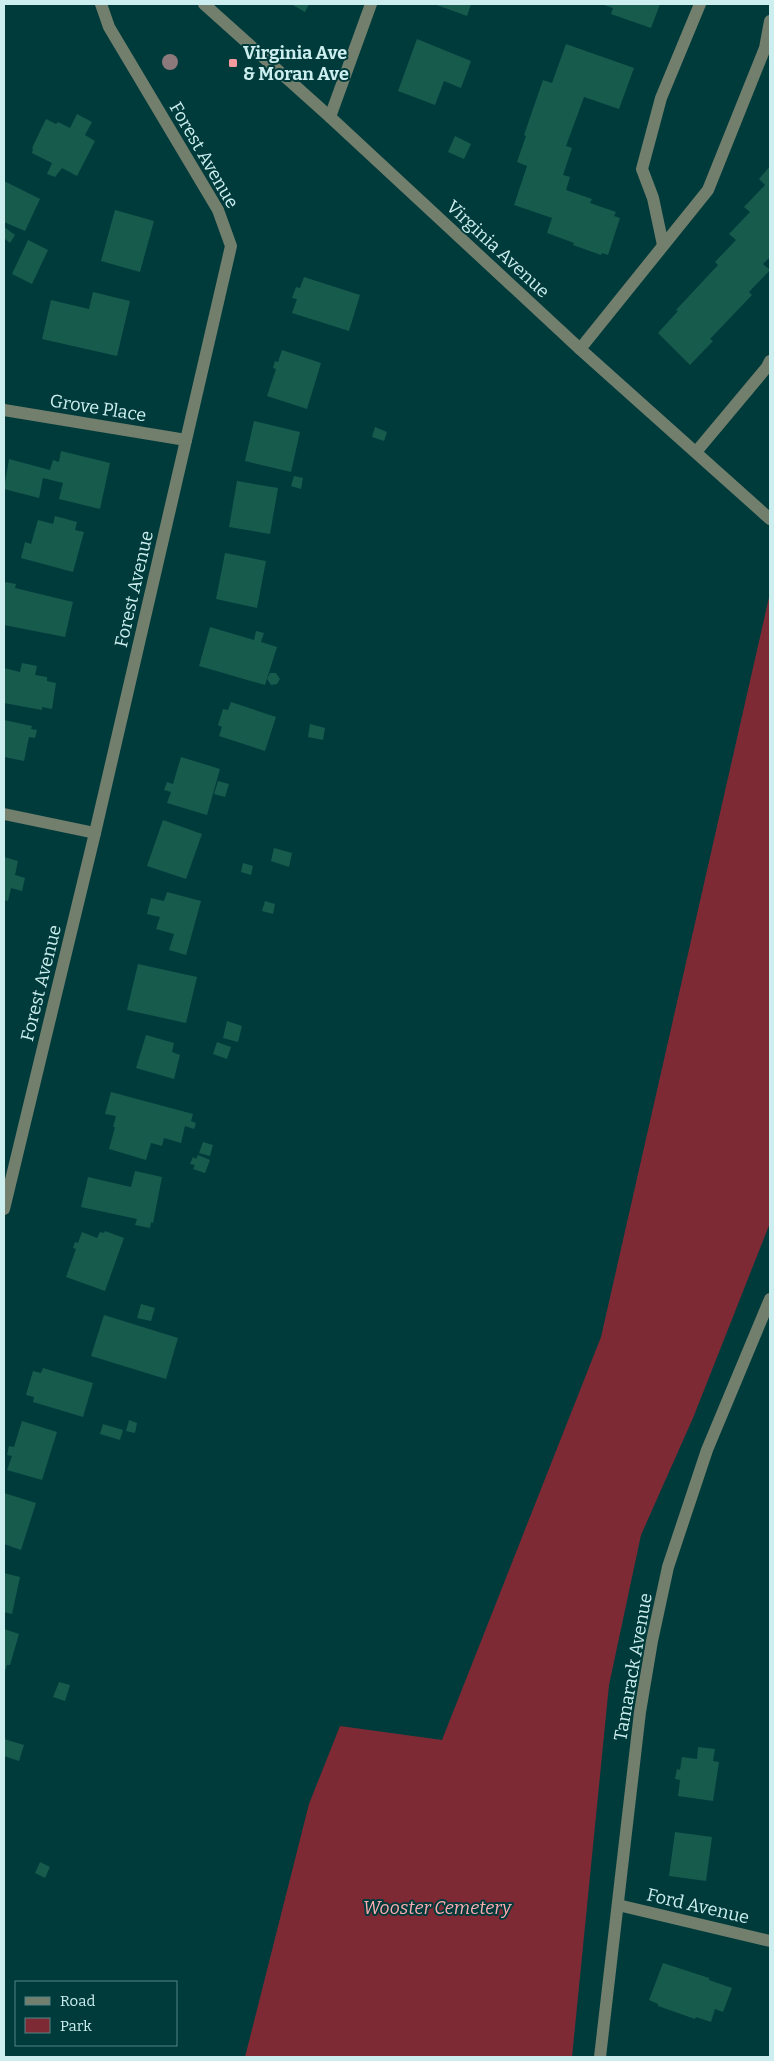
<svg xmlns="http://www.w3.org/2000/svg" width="774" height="2061" viewBox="0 0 774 2061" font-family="Bitter,serif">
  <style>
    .green { fill: #7e2a35 }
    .building { fill: #175b4d }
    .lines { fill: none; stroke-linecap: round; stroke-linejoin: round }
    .minor { stroke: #727f6c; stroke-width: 12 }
    .tree { fill: #8c797b }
    .poi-dot { fill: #f49b9f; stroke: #003b3c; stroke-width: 2 }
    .labels { text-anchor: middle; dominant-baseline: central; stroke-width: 4; stroke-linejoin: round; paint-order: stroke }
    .poi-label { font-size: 18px; font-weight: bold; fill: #cee; stroke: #003b3c; text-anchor: start }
    .street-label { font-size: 18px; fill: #cee; stroke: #003b3c }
    .park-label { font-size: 18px; font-style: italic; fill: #ffabaf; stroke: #003b3c }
  </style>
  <rect width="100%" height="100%" fill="#003b3c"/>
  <polygon class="green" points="770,593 770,1223 693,1418 641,1535 609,1685 572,2057 245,2057 309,1804 340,1726 442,1740 601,1337"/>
  <g class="building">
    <polygon points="291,4 309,4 305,12"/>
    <polygon points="434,4 471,4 467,16"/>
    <polygon points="601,4 660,4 651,28 611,14 613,8"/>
    <polygon points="417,39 471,61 461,88 444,81 435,105 398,91"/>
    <polygon points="566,44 634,68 619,109 584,97 566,146 572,148 563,175 570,177 566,190 592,199 590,203 616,212 614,216 620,218 608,255 602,253 601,255 573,245 574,243 547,233 552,218 514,205 527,166 517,162 526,136 524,135 543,80 552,83"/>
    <polygon points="77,114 92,122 85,135 95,141 77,176 62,168 55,177 47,174 52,163 32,153 33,149 32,148 46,119 56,124 58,122 70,128"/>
    <polygon points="455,136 471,144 464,159 448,152"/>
    <polygon points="770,166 770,257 763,264 770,270 749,292 752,295 710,339 713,341 690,365 658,333 678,311 676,310 718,265 715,262 736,240 729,234 750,212 744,207 765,185 759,179"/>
    <polygon points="4,181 40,199 25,231 4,222"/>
    <polygon points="115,210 154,221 140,272 101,261"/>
    <polygon points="4,227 15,235 10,243 4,238"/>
    <polygon points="28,240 48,250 32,284 12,274"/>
    <polygon points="304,277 360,295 349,331 292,313 297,299 292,298 296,287 300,288"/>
    <polygon points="93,292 130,301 117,356 42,339 51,300 89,309"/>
    <polygon points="282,350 321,363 307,409 267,396 276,369 273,368 275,361 278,362"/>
    <polygon points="254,421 300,432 291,472 245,461"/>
    <polygon points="375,427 387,432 384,441 372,437"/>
    <polygon points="61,451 110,463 100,509 59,499 63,483 43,478 39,498 4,489 9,459 50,470 53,460 59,462"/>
    <polygon points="294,476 303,478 301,489 291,486"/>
    <polygon points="237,481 278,488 270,534 229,527"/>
    <polygon points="55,516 77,522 75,530 84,532 73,572 21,558 25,542 31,544 38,520 53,524"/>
    <polygon points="225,553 266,561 257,608 216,599"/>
    <polygon points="6,582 16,584 15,588 73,602 65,637 4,625 4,584"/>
    <polygon points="210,627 254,640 256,631 264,633 261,642 277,647 265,685 199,666"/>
    <polygon points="22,663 37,666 35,675 47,677 47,681 56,683 52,709 42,707 42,710 4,703 4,668 20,672"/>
    <polygon points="270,673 276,673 280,679 277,684 271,685 267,679"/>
    <polygon points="231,702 276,717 265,751 219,736 222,727 218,725 223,709 228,710"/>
    <polygon points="4,720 32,726 31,729 37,730 35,738 29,737 24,761 4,757"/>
    <polygon points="310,724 325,728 323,740 308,737"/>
    <polygon points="181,757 220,769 207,815 167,803 171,792 164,790 167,782 173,784"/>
    <polygon points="218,781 229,784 225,797 214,794"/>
    <polygon points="163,820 202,834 186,879 147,866"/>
    <polygon points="274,848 292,853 289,867 271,861"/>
    <polygon points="4,857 18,861 15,875 25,878 22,891 11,888 8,901 4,900"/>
    <polygon points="243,863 253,866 251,875 241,872"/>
    <polygon points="167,892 201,901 186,955 169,950 174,934 156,929 160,917 147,914 151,898 164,901"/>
    <polygon points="265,901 275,904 273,914 262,911"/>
    <polygon points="138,964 197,977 186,1023 127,1010"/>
    <polygon points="227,1021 242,1026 238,1042 223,1038"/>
    <polygon points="146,1035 174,1043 172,1052 180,1055 174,1079 136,1068"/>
    <polygon points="217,1042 231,1047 227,1059 213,1054"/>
    <polygon points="111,1092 193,1114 191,1121 196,1123 194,1129 185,1126 181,1143 164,1138 162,1146 151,1143 146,1160 109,1149 115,1127 113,1127 116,1116 105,1114"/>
    <polygon points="203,1142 213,1145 210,1156 199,1153"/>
    <polygon points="198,1155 210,1160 205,1173 193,1169 195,1165 190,1164 193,1157 196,1159"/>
    <polygon points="135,1171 162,1177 153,1223 151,1222 150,1228 135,1225 137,1219 81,1207 88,1177 131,1187"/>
    <polygon points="105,1231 124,1238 105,1291 66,1277 76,1249 73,1248 75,1242 78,1243 82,1232 97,1238 100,1232 104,1233"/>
    <polygon points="141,1304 155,1308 151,1321 137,1318"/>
    <polygon points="104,1315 178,1338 166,1379 91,1356"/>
    <polygon points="43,1368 93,1383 83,1417 33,1402 34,1397 26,1395 33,1371 41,1373"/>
    <polygon points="129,1420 137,1423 135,1433 126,1431"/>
    <polygon points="22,1421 57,1432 42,1480 7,1470 12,1456 7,1455 9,1446 14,1447"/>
    <polygon points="103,1424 123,1430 120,1440 100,1434"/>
    <polygon points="4,1493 36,1503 21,1550 4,1544"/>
    <polygon points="4,1573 20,1577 12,1614 4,1612"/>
    <polygon points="4,1629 19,1634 10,1665 7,1665 4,1674"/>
    <polygon points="59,1682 70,1685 65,1701 53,1697"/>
    <polygon points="4,1739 24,1745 19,1761 4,1756"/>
    <polygon points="698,1747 715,1749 713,1761 719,1762 713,1801 678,1796 680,1780 675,1779 677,1769 680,1770 682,1757 697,1759"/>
    <polygon points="675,1832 712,1837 706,1881 669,1876"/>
    <polygon points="40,1862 50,1867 45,1878 35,1873"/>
    <polygon points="663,1963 709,1978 709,1980 732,1988 723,2012 715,2009 711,2022 696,2017 695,2019 658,2006 658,2004 649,2000"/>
  </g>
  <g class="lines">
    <g class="minor">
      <polyline points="204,4 330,117 580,349 770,519"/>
      <polyline points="330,117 371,4"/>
      <polyline points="663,245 653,198 642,169 661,98 700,4"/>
      <polyline points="580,349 708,190 765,48 770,21"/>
      <polyline points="4,410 186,440"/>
      <polyline points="696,452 767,367 770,361"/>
      <polyline points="4,814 95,833"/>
      <polyline points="4,1209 95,833 231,246 218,210 109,27 101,4"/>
      <polyline points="618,1905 770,1941"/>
      <polyline points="600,2057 640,1712 652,1641 668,1567 707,1450 770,1299"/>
    </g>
  </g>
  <circle class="tree" cx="170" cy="62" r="8"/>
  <rect class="poi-dot" x="228" y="58" width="10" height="10" rx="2.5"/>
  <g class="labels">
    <g class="poi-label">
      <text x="243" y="53">Virginia Ave<tspan x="243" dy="21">&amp; Moran Ave</tspan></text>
    </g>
    <g class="street-label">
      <text transform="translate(204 155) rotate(60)">Forest Avenue</text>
      <text transform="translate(498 249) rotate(43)">Virginia Avenue</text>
      <text transform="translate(98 408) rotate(9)">Grove Place</text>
      <text transform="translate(134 589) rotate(-77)">Forest Avenue</text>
      <text transform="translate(41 983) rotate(-76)">Forest Avenue</text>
      <text transform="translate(633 1667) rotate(-80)">Tamarack Avenue</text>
      <text transform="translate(698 1906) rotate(13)">Ford Avenue</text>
    </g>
    <g class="park-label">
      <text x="437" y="1908">Wooster Cemetery</text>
    </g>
  </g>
  <rect width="774" height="2061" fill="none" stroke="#cceeee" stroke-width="10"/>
  <rect x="15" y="1981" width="162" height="65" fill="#003b3c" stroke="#528383"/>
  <rect x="25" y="1997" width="25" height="8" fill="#727f6c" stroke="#528383"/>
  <text x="60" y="2006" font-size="15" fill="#cceeee">Road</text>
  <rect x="25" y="2018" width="25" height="15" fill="#7e2a35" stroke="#528383"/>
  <text x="60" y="2031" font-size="15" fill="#cceeee">Park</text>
</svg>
